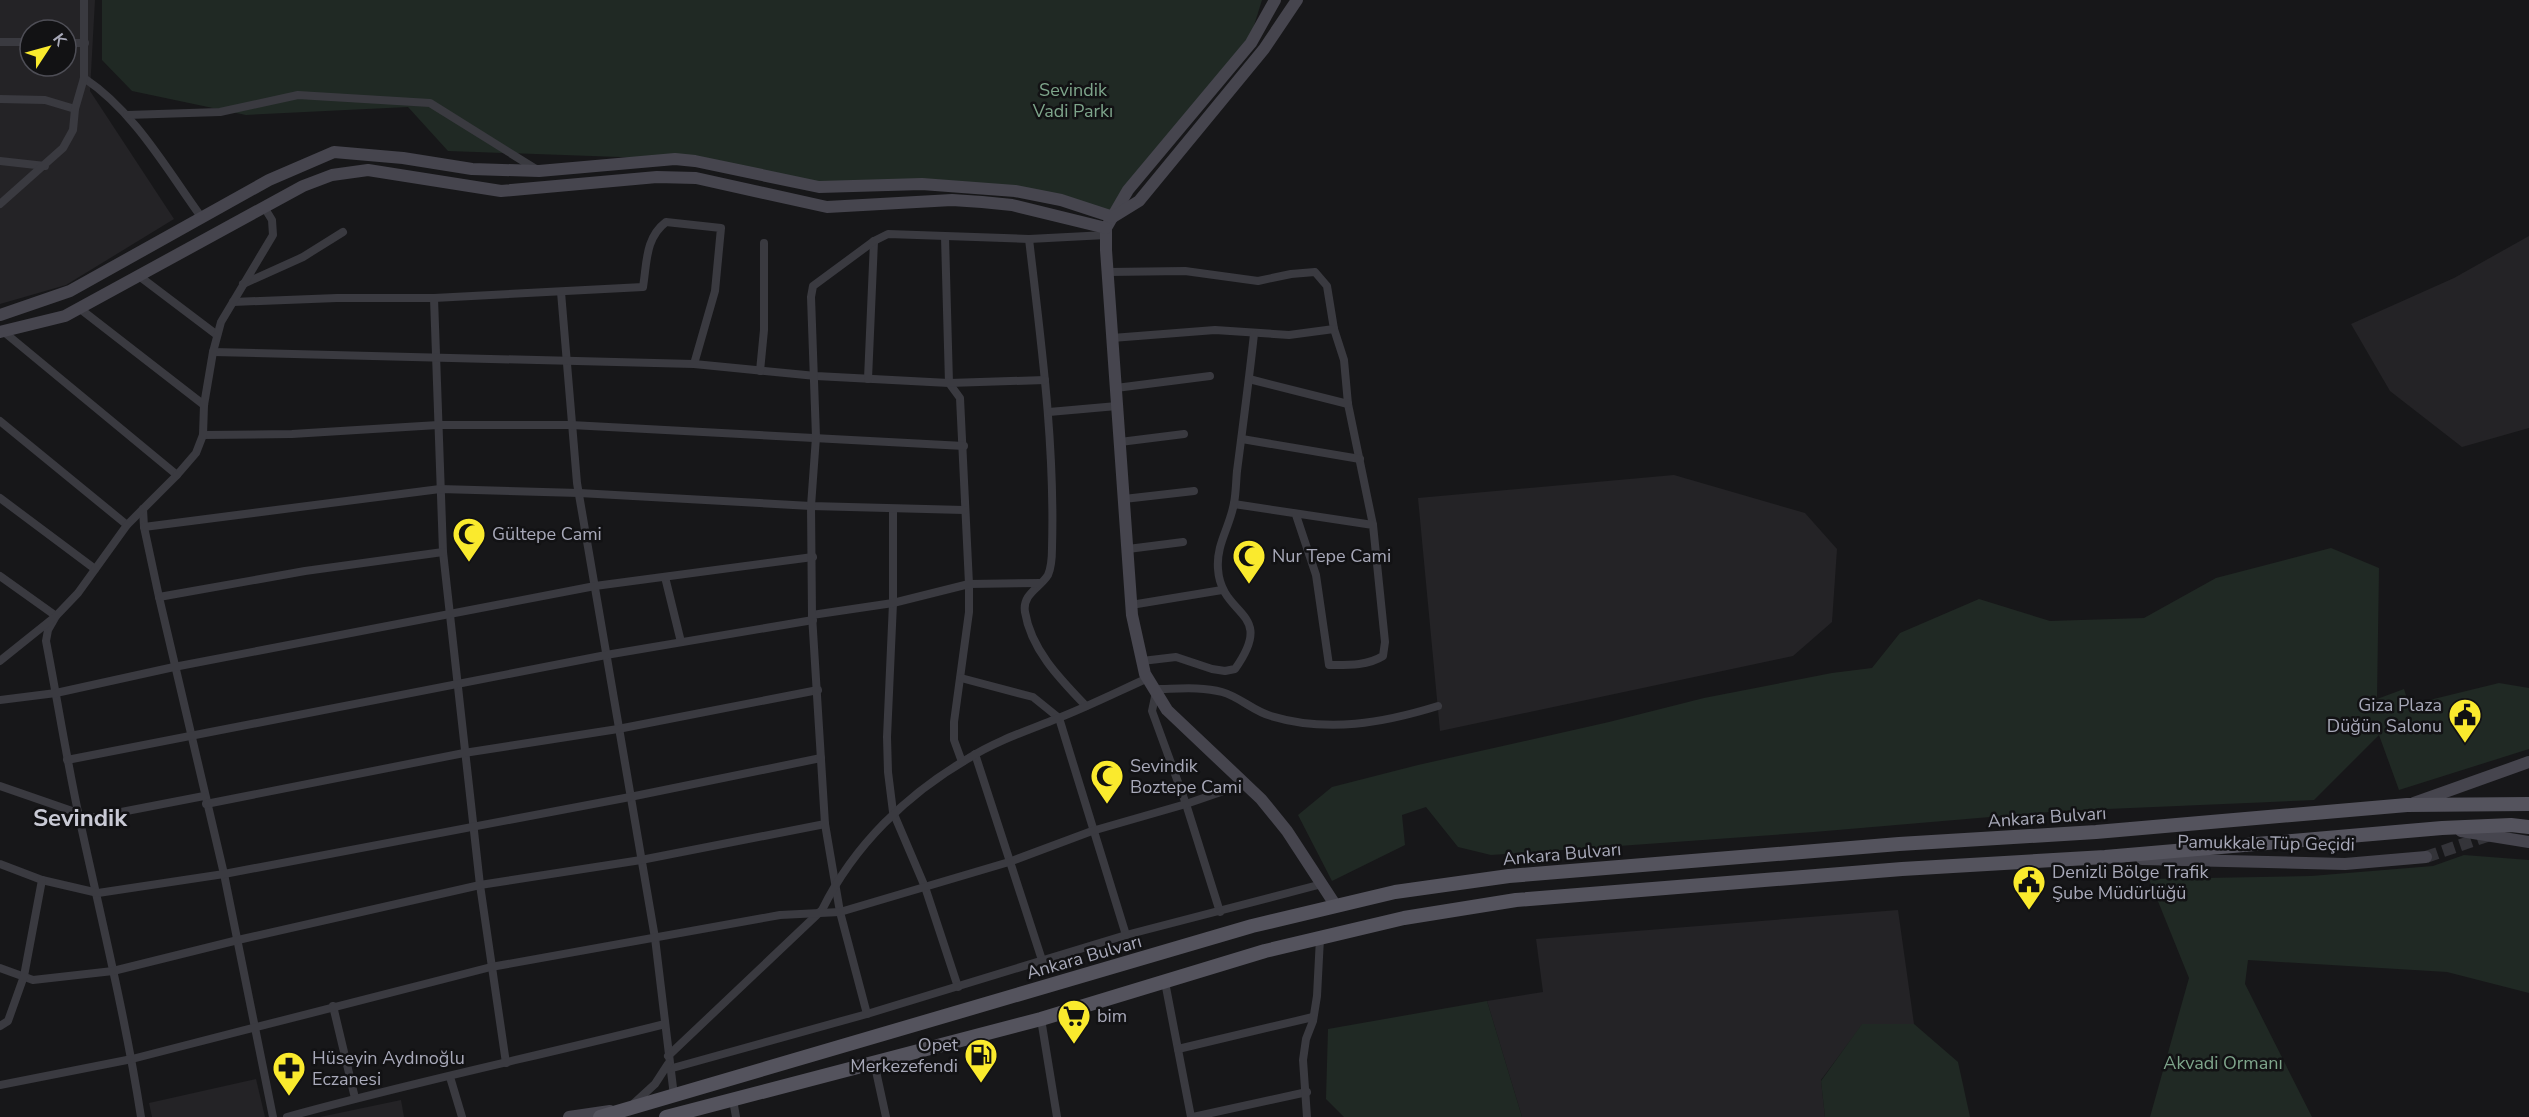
<svg xmlns="http://www.w3.org/2000/svg" width="2529" height="1117" viewBox="0 0 2529 1117" font-family="'Nunito Sans',sans-serif">
  <style>
    .built { fill: #242326; fill-rule: evenodd }
    .green { fill: #202924 }
    .lines { fill: none; stroke-linecap: round; stroke-linejoin: round }
    .secondary-tunnel { stroke: #343439; stroke-width: 12; stroke-dasharray: 12 6; stroke-linecap: butt }
    .street { stroke: #3a3a40; stroke-width: 8 }
    .secondary { stroke: #46454e; stroke-width: 12 }
    .primary { stroke: #54535d; stroke-width: 14 }
    .labels { text-anchor: middle; dominant-baseline: central; stroke-width: 5; stroke-linejoin: round; paint-order: stroke }
    .park-label { font-size: 18px; fill: #7ea58b; stroke: #121214 }
    .poi-label { font-size: 18px; fill: #a8a9b9; stroke: #121214; text-anchor: start }
    .street-label { font-size: 18px; fill: #a8a9b9; stroke: #121214 }
    .district-label { font-size: 24px; font-weight: bold; fill: #c9cad5; stroke: #121214 }
  </style>
  <rect width="100%" height="100%" fill="#171719"/>
  <g class="built">
    <path d="M0,0H95L90,91L174,219L66,285L0,304ZM30,30H66V66H30Z"/>
    <polygon points="2529,236 2529,428 2462,447 2390,391 2351,324 2454,278"/>
    <polygon points="1674,475 1805,513 1837,549 1832,622 1793,656 1440,731 1418,498"/>
    <polygon points="1898,910 1914,1024 1862,1025 1821,1080 1825,1117 1522,1117 1487,1001 1543,992 1536,939"/>
    <polygon points="256,1079 265,1117 152,1117 149,1103"/>
    <polygon points="401,1100 404,1117 320,1117"/>
  </g>
  <g class="green">
    <polygon points="102,0 1262,0 1247,48 1113,217 1015,191 860,186 757,175 675,159 448,151 408,107 246,115 132,91 102,60"/>
    <polygon points="2331,548 2379,568 2377,699 2404,689 2409,705 2499,683 2529,688 2529,749 2399,790 2379,735 2314,800 2061,811 1814,832 1491,855 1458,847 1426,807 1402,815 1405,845 1332,881 1298,815 1332,787 1418,765 1609,722 1704,698 1832,673 1872,668 1900,633 1979,599 2050,621 2144,618 2216,578"/>
    <polygon points="2464,855 2529,860 2529,993 2447,972 2248,960 2245,984 2312,1117 2150,1117 2189,978 2149,879 2311,876 2433,866"/>
    <polygon points="1487,1001 1522,1117 1344,1117 1326,1099 1328,1029"/>
    <polygon points="1862,1024 1914,1024 1958,1062 1970,1117 1825,1117 1821,1081"/>
  </g>
  <g class="lines">
    <polyline class="secondary-tunnel" points="2426,857 2490,835"/>
    <g class="street">
      <polyline points="0,42 30,42"/>
      <polyline points="66,43 85,43"/>
      <path d="M84,78C135,112 167,170 202,218"/>
      <polyline points="0,99 45,100 75,109"/>
      <polyline points="127,115 220,112 298,95 430,103 539,171"/>
      <polyline points="0,161 45,166"/>
      <polyline points="0,204 63,148 73,130 75,109 84,78 84,0"/>
      <polyline points="945,237 949,383 960,398 969,584 969,612 954,722 954,740 962,762"/>
      <path d="M1029,239C1041,342 1055,444 1052,548C1052,556 1051,568 1048,575C1040,588 1022,594 1025,612C1031,650 1061,680 1086,706"/>
      <polyline points="1108,272 1185,271 1258,281 1291,274 1315,272 1327,286 1334,329 1344,360 1348,404 1373,525"/>
      <polyline points="139,276 217,335"/>
      <polyline points="243,284 303,257 343,232"/>
      <polyline points="561,292 577,483 655,938 674,1096"/>
      <polyline points="434,298 443,552 480,885 506,1063"/>
      <path d="M233,302L337,298H434L643,287C647,263 645,238 666,222L721,228L715,291L694,364"/>
      <polyline points="79,308 204,405"/>
      <polyline points="4,332 177,475"/>
      <polyline points="1112,338 1215,330 1289,335 1334,329"/>
      <polyline points="213,352 694,364 816,376 949,383 1045,380"/>
      <polyline points="760,371 764,330 764,243"/>
      <polyline points="868,379 874,241"/>
      <polyline points="1249,379 1348,404"/>
      <polyline points="1116,388 1210,376"/>
      <polyline points="1049,412 1117,406"/>
      <polyline points="0,421 127,525"/>
      <polyline points="203,435 292,434 438,425 571,425 964,446"/>
      <polyline points="1242,439 1360,459"/>
      <polyline points="1120,442 1184,434"/>
      <polyline points="0,498 95,569"/>
      <polyline points="1124,499 1194,491"/>
      <path d="M1234,504L1373,525L1385,642L1383,656C1367,666 1347,665 1329,665L1316,575L1296,515"/>
      <polyline points="143,509 144,527 159,597 224,874 273,1117"/>
      <polyline points="893,509 893,603 887,737 888,772 893,812 925,887 958,987"/>
      <polyline points="144,527 440,489 579,493 811,506 964,510"/>
      <polyline points="1128,549 1183,542"/>
      <path d="M0,576L56,616L48,630L46,641C57,698 66,755 78,812C100,914 125,1014 141,1117"/>
      <polyline points="665,577 681,642"/>
      <polyline points="159,597 305,571 443,552"/>
      <polyline points="1131,605 1222,590"/>
      <polyline points="812,615 893,603 969,584 1040,583"/>
      <polyline points="0,661 56,616 78,593 127,525 177,475 196,453 203,435 204,405 213,352 221,322 273,235 272,220 264,207"/>
      <path d="M1142,661L1176,657L1212,669L1225,671L1235,669C1277,610 1221,618 1218,569C1216,544 1230,527 1234,503C1236,493 1236,481 1237,471C1243,425 1249,380 1254,334"/>
      <polyline points="961,678 1033,697 1059,718 1126,935"/>
      <path d="M1154,689C1175,689 1201,686 1222,692C1240,697 1253,711 1271,716C1328,733 1383,723 1438,706"/>
      <polyline points="1156,692 1152,711 1186,804 1220,912"/>
      <polyline points="0,700 56,693 174,667 595,586 813,557"/>
      <polyline points="975,754 1042,960"/>
      <polyline points="67,760 606,655 813,620"/>
      <polyline points="0,786 78,813"/>
      <polyline points="206,804 464,753 618,729 818,690"/>
      <polyline points="80,820 204,796"/>
      <polyline points="0,864 42,880 98,893 224,874 630,797 821,758"/>
      <polyline points="0,968 33,980 113,971 238,940 480,885 641,860 825,824"/>
      <polyline points="1165,982 1191,1117"/>
      <polyline points="333,1006 355,1098"/>
      <polyline points="867,1014 840,912 825,824 812,615 811,506 816,437 811,297 813,286 874,241 888,234 1029,239 1106,235"/>
      <polyline points="1041,1019 1057,1117"/>
      <polyline points="0,1026 8,1021 24,976 42,880"/>
      <polyline points="1178,1049 1313,1017"/>
      <path d="M668,1056L822,910C854,845 907,794 969,758C996,741 1026,731 1056,719C1087,707 1117,692 1148,678"/>
      <polyline points="874,1062 886,1117"/>
      <polyline points="669,1069 867,1014 1126,935 1322,884"/>
      <polyline points="450,1077 462,1117"/>
      <polyline points="0,1085 132,1059 491,967 780,915 840,912 1009,862 1092,831 1186,804 1244,784"/>
      <polyline points="733,1100 736,1117"/>
      <polyline points="631,1106 655,1084 668,1064"/>
      <path d="M287,1117C412,1082 539,1056 665,1024"/>
      <polyline points="1193,1117 1307,1092"/>
      <polyline points="1307,1117 1303,1060 1306,1039 1313,1021 1317,996 1320,938"/>
    </g>
    <g class="secondary">
      <polyline points="1275,0 1251,43 1128,190 1106,228 1106,250 1132,615 1145,674 1167,710 1261,799 1287,831 1336,906"/>
      <polyline points="0,315 70,291 269,180 334,152 403,158 472,169 539,171 675,159 695,161 819,187 922,184 1015,191 1061,200 1113,217 1139,201 1264,49 1297,0"/>
      <polyline points="0,332 65,316 303,186 332,175 368,170 501,191 657,177 696,178 827,207 952,200 982,202 1012,205 1106,228"/>
      <polyline points="2414,803 2529,762"/>
      <polyline points="2461,831 2529,842"/>
      <polyline points="2142,859 2345,864 2426,857"/>
      <polyline points="569,1117 610,1111"/>
    </g>
    <g class="primary">
      <polyline points="600,1117 1252,926 1395,892 1509,876 1899,844 2096,832 2407,805 2529,804"/>
      <polyline points="666,1117 1041,1019 1265,951 1404,918 1516,900 1902,869 2105,857 2442,828 2511,825 2529,827"/>
    </g>
  </g>
  <defs>
    <g id="mosque-pin" transform="scale(1.725)"><path d="M0 17L-7.5 6A9.5 9.5 0 1 1 7.5 6Z" fill="#faea2d" stroke="#121214"/><path d="M3.5-4.9A6 6 0 1 0 3.5 4.9A5 5 0 1 1 3.5-4.9Z" fill="#111"/></g>
    <g id="civic-pin" transform="scale(1.725)"><path d="M0 17L-7.5 6A9.5 9.5 0 1 1 7.5 6Z" fill="#faea2d" stroke="#121214"/><path d="M-.6-6.5H3V-4.5H.6V-3L4-1V1h2V6H-6V1h2V-1L-.6-3ZM-1.2 2.5V6h2.4V2.5Z" fill="#111"/></g>
    <g id="supermarket-pin" transform="scale(1.725)"><path d="M0 17L-7.5 6A9.5 9.5 0 1 1 7.5 6Z" fill="#faea2d" stroke="#121214"/><path d="M-6-5.5h2.5l.6 2H6L4.5 2H-2.5L-4.4-4H-6ZM-1.5 3.2a1.3 1.3 0 1 0 .1 0ZM3 3.2a1.3 1.3 0 1 0 .1 0Z" fill="#111"/></g>
    <g id="fuel-pin" transform="scale(1.725)"><path d="M0 17L-7.5 6A9.5 9.5 0 1 1 7.5 6Z" fill="#faea2d" stroke="#121214"/><path d="M-5.5-6h7V0h2V4h1.3V-2.5L3-4.5l.8-.8L6-3V5H2.5V1h-1V6h-7ZM-4.2-4.7v3.2H.2V-4.7Z" fill="#111"/></g>
    <g id="pharmacy-pin" transform="scale(1.725)"><path d="M0 17L-7.5 6A9.5 9.5 0 1 1 7.5 6Z" fill="#faea2d" stroke="#121214"/><path d="M-2-6h4v4h4v4h-4v4h-4v-4h-4v-4h4Z" fill="#111"/></g>
  </defs>
  <g fill-rule="evenodd">
    <use href="#mosque-pin" x="469" y="534"/>
    <use href="#mosque-pin" x="1249" y="556"/>
    <use href="#civic-pin" x="2465" y="715"/>
    <use href="#mosque-pin" x="1107" y="776"/>
    <use href="#civic-pin" x="2029" y="882"/>
    <use href="#supermarket-pin" x="1074" y="1016"/>
    <use href="#fuel-pin" x="981" y="1055"/>
    <use href="#pharmacy-pin" x="289" y="1068"/>
  </g>
  <g class="labels">
    <g class="park-label">
      <text x="1073" y="90">Sevindik<tspan x="1073" dy="21">Vadi Parkı</tspan></text>
      <text x="2223" y="1063">Akvadi Ormanı</text>
    </g>
    <g class="poi-label">
      <text x="492" y="534">Gültepe Cami</text>
      <text x="1272" y="556">Nur Tepe Cami</text>
      <text x="2442" y="705" text-anchor="end">Giza Plaza<tspan x="2442" dy="21">Düğün Salonu</tspan></text>
      <text x="1130" y="766">Sevindik<tspan x="1130" dy="21">Boztepe Cami</tspan></text>
      <text x="2052" y="872">Denizli Bölge Trafik<tspan x="2052" dy="21">Şube Müdürlüğü</tspan></text>
      <text x="1097" y="1016">bim</text>
      <text x="958" y="1045" text-anchor="end">Opet<tspan x="958" dy="21">Merkezefendi</tspan></text>
      <text x="312" y="1058">Hüseyin Aydınoğlu<tspan x="312" dy="21">Eczanesi</tspan></text>
    </g>
    <g class="street-label">
      <text transform="translate(2047 817) rotate(-4)">Ankara Bulvarı</text>
      <text transform="translate(2266 843) rotate(1)">Pamukkale Tüp Geçidi</text>
      <text transform="translate(1562 854) rotate(-5)">Ankara Bulvarı</text>
      <text transform="translate(1084 957) rotate(-16)">Ankara Bulvarı</text>
    </g>
    <g class="district-label">
      <text x="80" y="818">Sevindik</text>
    </g>
  </g>
  <g transform="translate(48 48) rotate(54)"><circle r="28" fill="#121214" stroke="#4e4e56" stroke-width="1.5"/>
  <path d="M0-4.5L10 22L0 15L-10 22Z" fill="#faea2d"/>
  <text y="-9" font-size="16" font-weight="bold" text-anchor="middle" fill="#a8a9b9">K</text>
  </g>
</svg>
